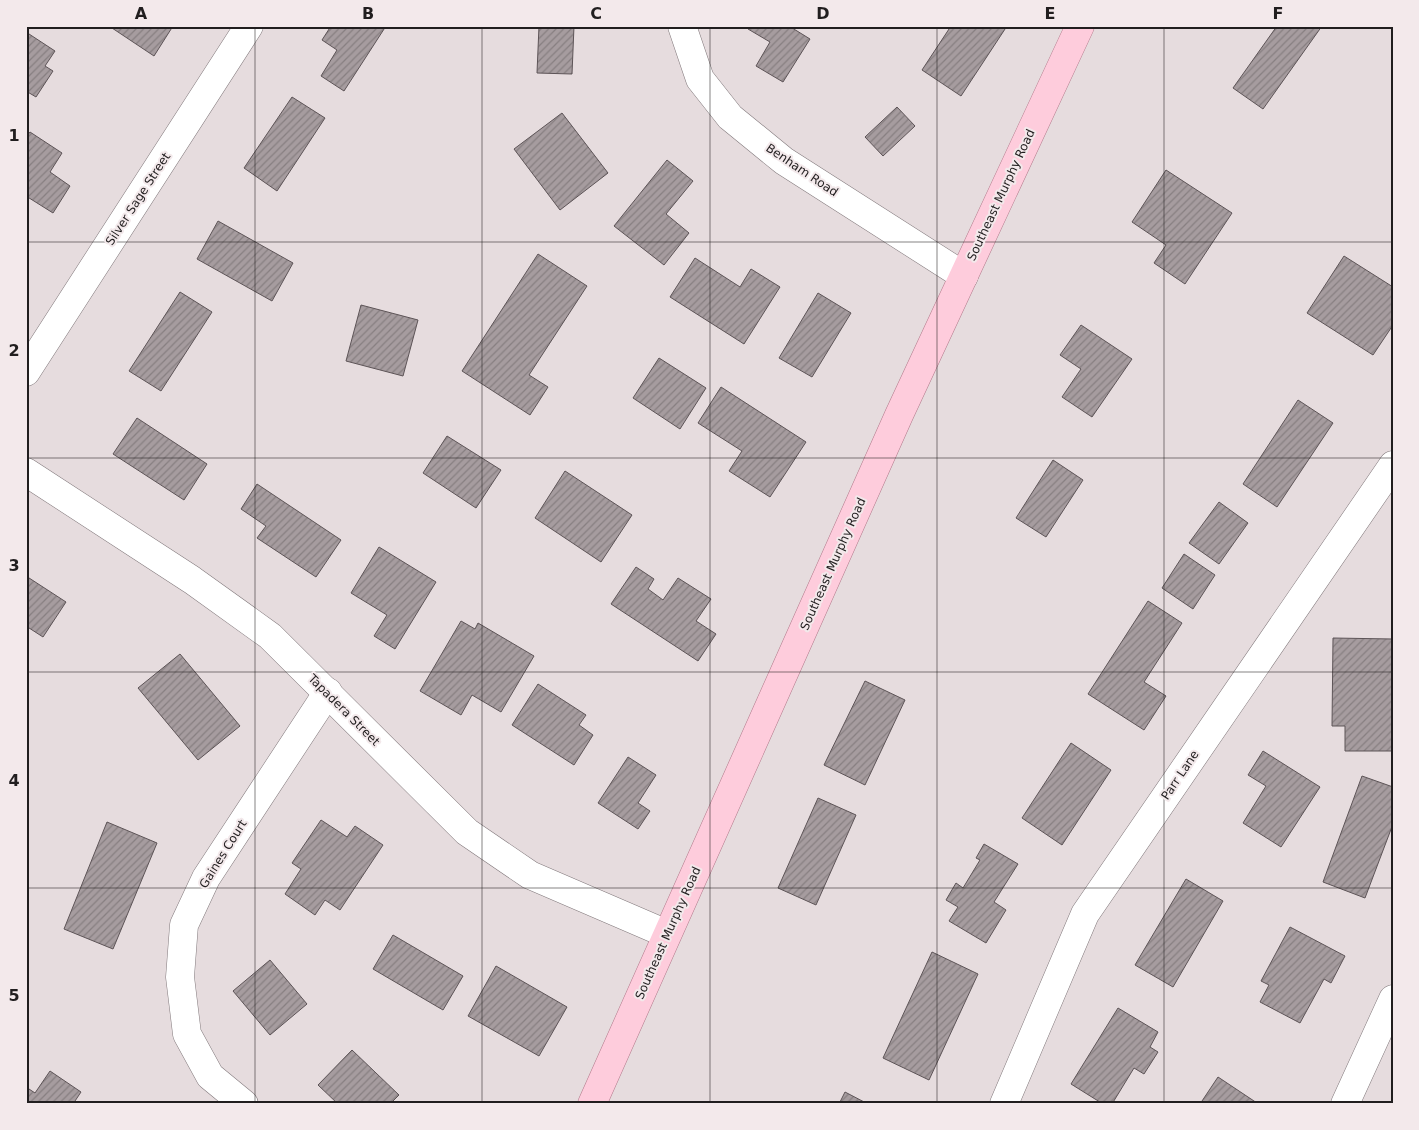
<svg xmlns="http://www.w3.org/2000/svg" width="1419" height="1130" viewBox="0 0 1419 1130" font-family="'DejaVu Sans',sans-serif">
  <style>
    .building { fill: url(#building-hatch); stroke: #5d5457 }
    .lines { fill: none; stroke-linecap: round; stroke-linejoin: round }
    .minor-casing { stroke: #82797c; stroke-width: 29 }
    .major-casing { stroke: #b1798a; stroke-width: 29 }
    .minor { stroke: #fff; stroke-width: 28 }
    .major { stroke: #feccdc; stroke-width: 28 }
    .grid { fill: none; stroke: #211e1f; stroke-width: 1; stroke-opacity: 0.55 }
    .labels { text-anchor: middle; dominant-baseline: central; stroke-width: 4; stroke-linejoin: round; paint-order: stroke }
    .street-label { font-size: 12px; fill: #211e1f; stroke: #f3e9eb }
    .neatline { fill: none; stroke: #211e1f; stroke-width: 2 }
    .grid-label { font-size: 16px; text-anchor: middle; font-weight: bold; fill: #211e1f }
  </style>
  <defs>
    <pattern id="building-hatch" width="6" height="6" patternUnits="userSpaceOnUse" patternTransform="scale(1.25)"><rect width="6" height="6" fill="#a69c9f"/><path d="M-1 1l2-2M0 6l6-6M5 7l2-2" fill="none" stroke="#877f81"/></pattern>
  </defs>
  <rect width="100%" height="100%" fill="#e6dcde"/>
  <g class="building">
    <polygon points="109,26 173,26 154,56"/>
    <polygon points="331,26 386,26 344,91 321,76 337,50 322,40"/>
    <polygon points="539,26 574,26 572,74 537,73"/>
    <polygon points="750,26 789,26 810,39 783,82 756,66 770,42 748,29"/>
    <polygon points="951,26 1007,26 961,96 922,70"/>
    <polygon points="1277,26 1322,26 1263,109 1233,88"/>
    <polygon points="26,32 55,51 45,66 53,71 36,97 26,91"/>
    <polygon points="292,97 325,118 277,191 244,168"/>
    <polygon points="897,107 915,126 883,156 865,137"/>
    <polygon points="562,113 608,173 560,210 514,149"/>
    <polygon points="30,132 62,153 50,172 70,186 53,213 26,196 26,137"/>
    <polygon points="667,160 693,181 666,214 689,233 664,265 614,226"/>
    <polygon points="1166,170 1232,213 1185,284 1154,263 1166,245 1132,222"/>
    <polygon points="218,221 293,263 272,301 197,259"/>
    <polygon points="538,254 587,286 529,375 548,387 530,415 462,371"/>
    <polygon points="1344,256 1393,287 1393,325 1373,355 1307,313"/>
    <polygon points="695,258 740,287 751,269 780,287 744,344 670,297"/>
    <polygon points="180,292 212,312 161,391 129,371"/>
    <polygon points="818,293 851,313 812,377 779,358"/>
    <polygon points="361,305 418,320 403,376 346,361"/>
    <polygon points="1081,325 1132,359 1092,417 1062,397 1081,369 1060,355"/>
    <polygon points="659,358 706,388 680,429 633,398"/>
    <polygon points="721,387 806,442 770,497 729,471 742,451 698,423"/>
    <polygon points="1298,400 1333,423 1277,507 1243,484"/>
    <polygon points="137,418 207,464 184,500 113,454"/>
    <polygon points="447,436 501,470 476,508 423,473"/>
    <polygon points="1053,460 1083,480 1046,537 1016,518"/>
    <polygon points="565,471 632,515 601,562 535,518"/>
    <polygon points="257,484 341,540 316,577 257,538 266,526 241,509"/>
    <polygon points="1219,502 1248,523 1219,564 1189,543"/>
    <polygon points="379,547 436,582 395,649 374,636 387,615 351,593"/>
    <polygon points="1184,554 1215,575 1193,609 1162,588"/>
    <polygon points="636,567 654,579 648,589 663,600 678,578 711,599 696,621 716,634 698,661 611,604"/>
    <polygon points="26,576 66,602 43,637 26,626"/>
    <polygon points="1148,601 1182,623 1144,682 1166,696 1144,730 1088,694"/>
    <polygon points="461,621 475,629 478,623 534,656 501,712 472,695 461,715 420,691"/>
    <polygon points="1333,638 1393,639 1393,751 1345,751 1345,726 1332,726"/>
    <polygon points="180,654 240,726 198,760 138,688"/>
    <polygon points="865,681 905,700 865,785 824,765"/>
    <polygon points="538,684 586,715 579,725 593,735 574,765 512,725"/>
    <polygon points="1071,743 1111,770 1062,845 1022,818"/>
    <polygon points="1263,751 1320,787 1281,847 1243,823 1266,786 1248,775"/>
    <polygon points="628,757 656,775 638,803 650,811 638,829 598,803"/>
    <polygon points="1362,776 1393,787 1393,824 1365,898 1323,882"/>
    <polygon points="818,798 856,815 816,905 778,888"/>
    <polygon points="321,820 347,837 355,826 383,845 340,910 325,900 315,915 285,894 301,869 292,863"/>
    <polygon points="107,822 157,843 113,949 64,929"/>
    <polygon points="984,844 1018,864 994,902 1006,910 986,943 949,921 958,907 946,900 956,883 963,888 980,860 976,858"/>
    <polygon points="1186,879 1223,901 1173,987 1135,965"/>
    <polygon points="1290,927 1345,956 1331,983 1324,979 1300,1023 1260,1002 1269,985 1261,981"/>
    <polygon points="393,935 463,976 443,1010 373,969"/>
    <polygon points="932,952 978,974 929,1080 883,1058"/>
    <polygon points="270,960 307,1004 270,1035 233,991"/>
    <polygon points="496,966 567,1007 539,1056 468,1016"/>
    <polygon points="1118,1008 1158,1032 1150,1047 1158,1052 1144,1074 1134,1068 1112,1104 1103,1104 1071,1084"/>
    <polygon points="352,1050 399,1095 390,1104 338,1104 318,1085"/>
    <polygon points="50,1071 81,1092 73,1104 26,1104 26,1087 35,1093"/>
    <polygon points="1218,1077 1257,1103 1257,1104 1200,1104"/>
    <polygon points="845,1092 868,1104 839,1104"/>
  </g>
  <g class="lines">
    <g class="minor-casing">
      <g id="minor">
        <polyline points="682,26 700,79 730,117 784,161 964,276"/>
        <polyline points="26,372 249,26"/>
        <polyline points="26,472 192,580 270,636 467,832 530,875 667,934"/>
        <polyline points="244,1104 210,1076 187,1034 180,977 184,925 206,878 328,692"/>
        <polyline points="1004,1104 1085,914 1393,465"/>
        <polyline points="1345,1104 1393,999"/>
      </g>
    </g>
    <g class="major-casing">
      <polyline id="major" points="592,1104 899,415 1080,26"/>
    </g>
    <use href="#minor" class="minor"/>
    <use href="#major" class="major"/>
  </g>
  <path class="grid" d="M255,26V1104M482,26V1104M710,26V1104M937,26V1104M1164,26V1104M26,242H1393M26,458H1393M26,672H1393M26,888H1393"/>
  <g class="labels">
    <g class="street-label">
      <text transform="translate(802 170) rotate(34)">Benham Road</text>
      <text transform="translate(1001 195) rotate(-65)">Southeast Murphy Road</text>
      <text transform="translate(138 199) rotate(-57)">Silver Sage Street</text>
      <text transform="translate(833 564) rotate(-66)">Southeast Murphy Road</text>
      <text transform="translate(344 710) rotate(45)">Tapadera Street</text>
      <text transform="translate(1180 775) rotate(-56)">Parr Lane</text>
      <text transform="translate(223 854) rotate(-58)">Gaines Court</text>
      <text transform="translate(668 933) rotate(-66)">Southeast Murphy Road</text>
    </g>
  </g>
  <rect width="1419" height="1130" fill="none" stroke="#f3e9eb" stroke-width="55"/>
  <rect x="28" y="28" width="1364" height="1074" class="neatline"/>
  <g class="grid-label">
    <text x="141" y="19">A</text>
    <text x="368" y="19">B</text>
    <text x="596" y="19">C</text>
    <text x="823" y="19">D</text>
    <text x="1050" y="19">E</text>
    <text x="1278" y="19">F</text>
    <text x="14" y="141">1</text>
    <text x="14" y="356">2</text>
    <text x="14" y="571">3</text>
    <text x="14" y="786">4</text>
    <text x="14" y="1001">5</text>
  </g>
</svg>
